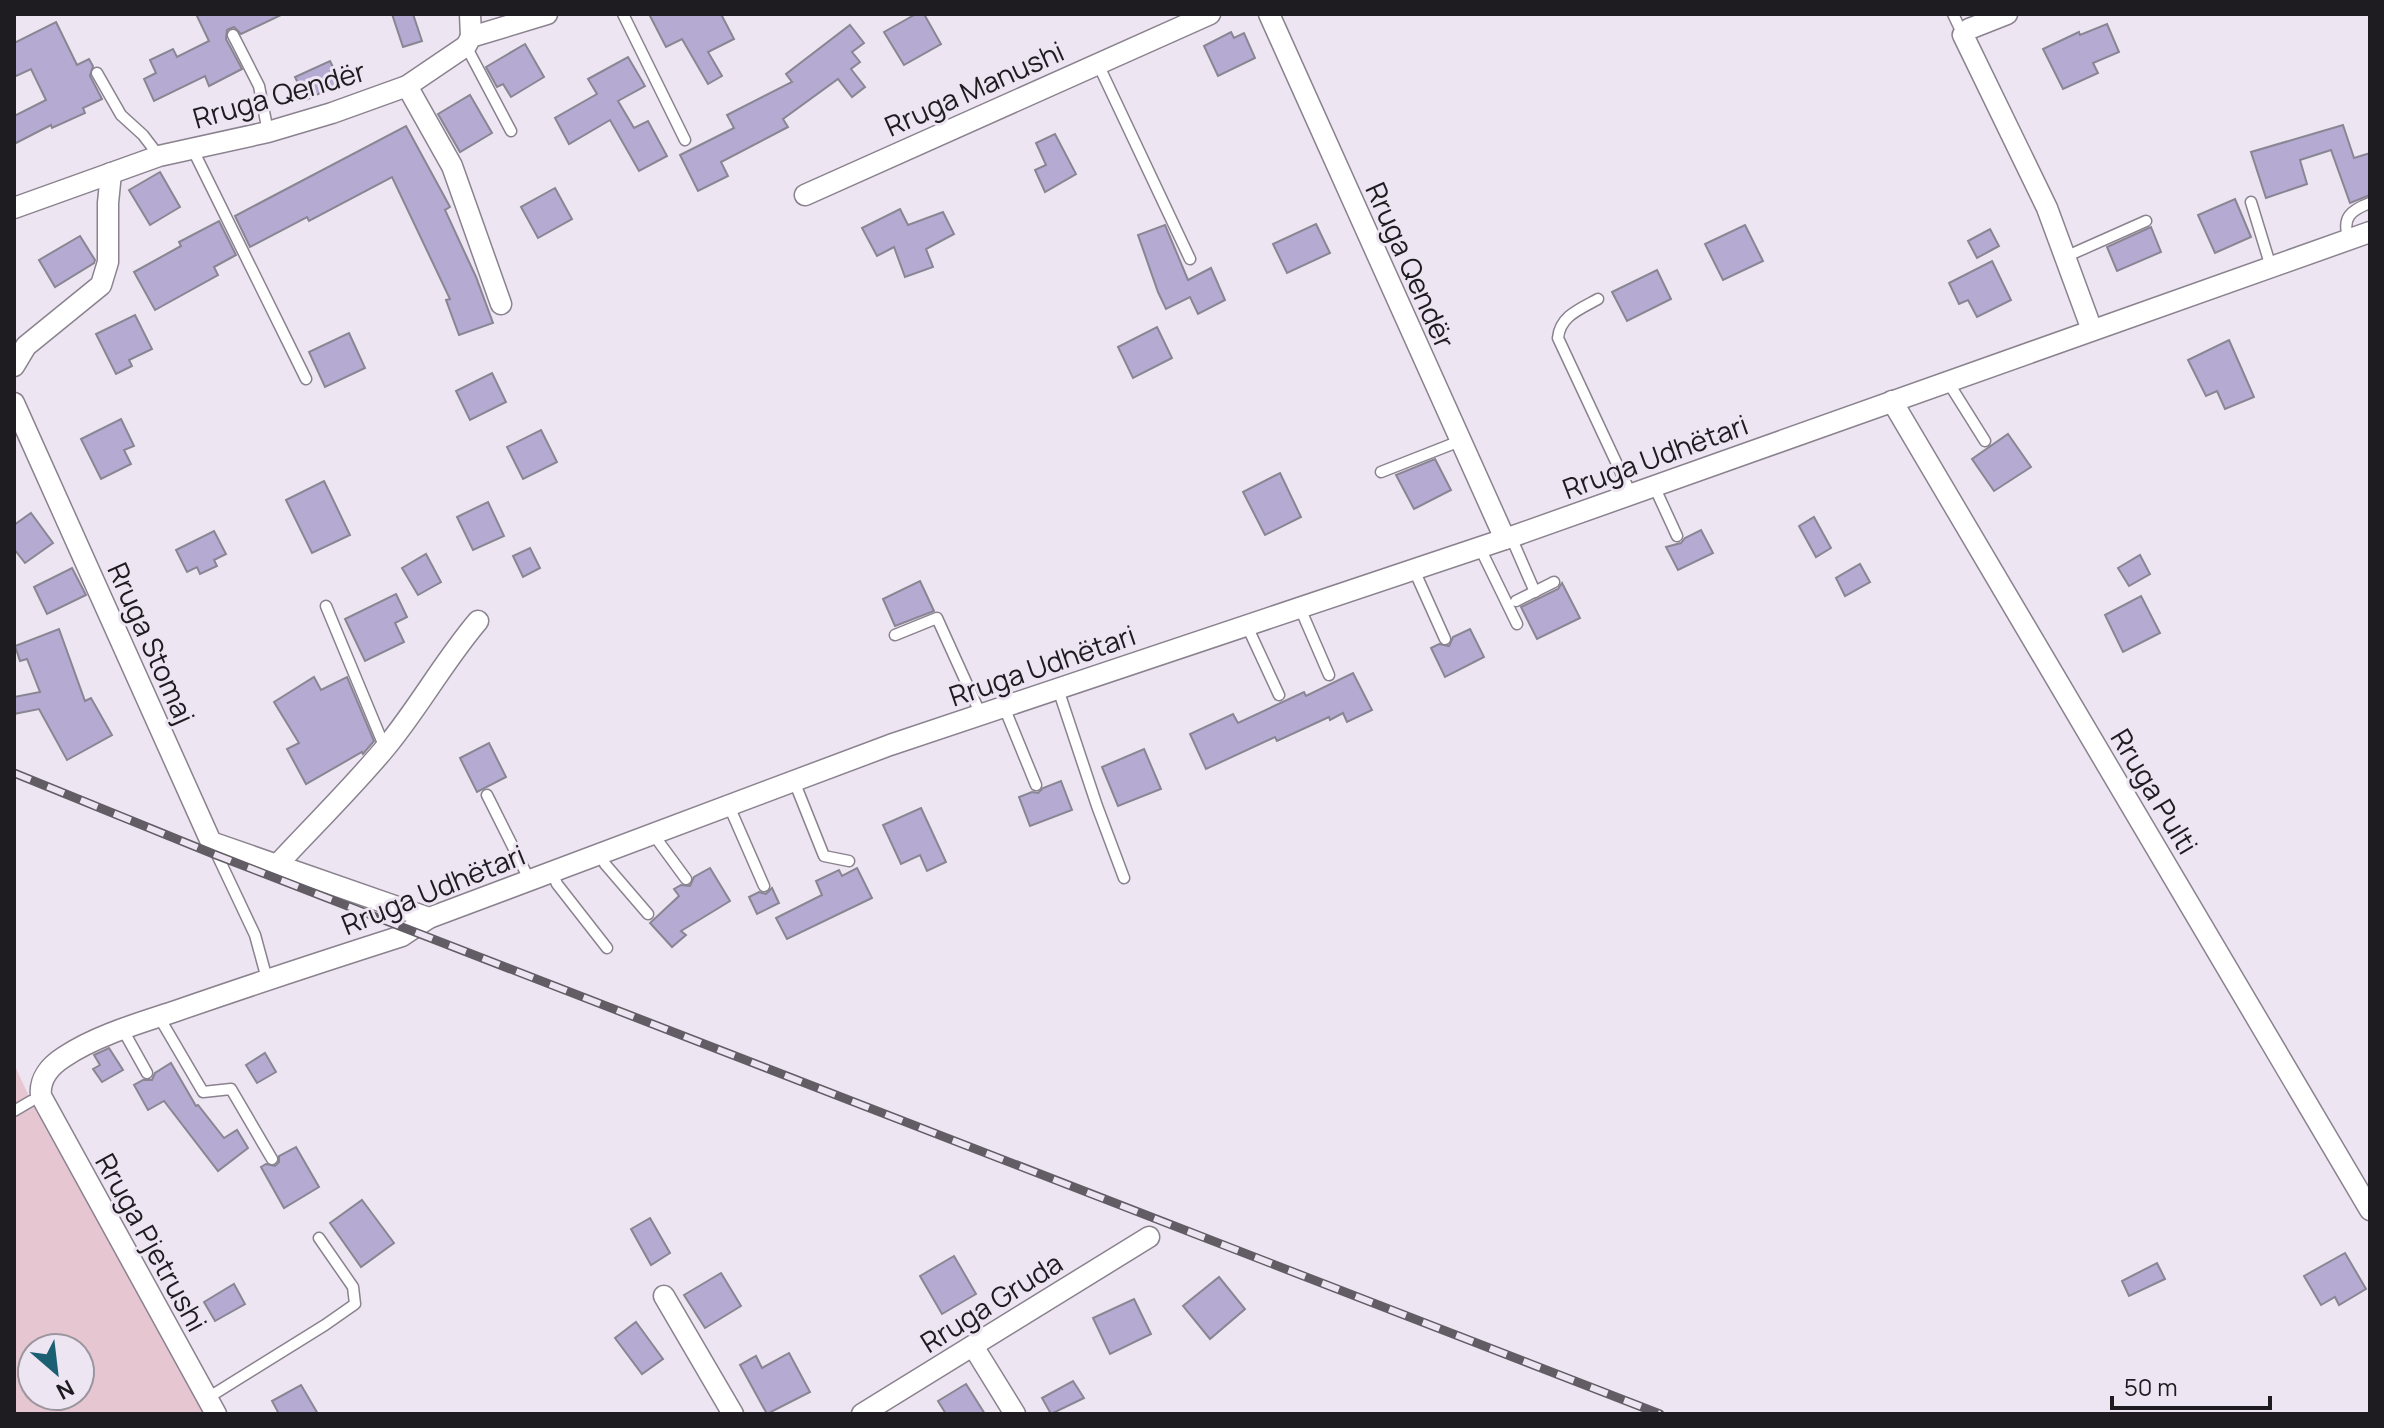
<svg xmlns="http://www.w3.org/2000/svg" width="2384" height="1428" viewBox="0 0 2384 1428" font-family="Manrope,sans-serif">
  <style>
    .green { fill: #e5c6d1; fill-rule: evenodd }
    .building { fill: #b4aad2; stroke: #898693; stroke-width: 2 }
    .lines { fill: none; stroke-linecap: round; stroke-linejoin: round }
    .service-casing { stroke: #8a828e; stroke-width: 13 }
    .minor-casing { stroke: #8a828e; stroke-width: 23 }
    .service { stroke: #fff; stroke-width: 10 }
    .minor { stroke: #fff; stroke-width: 20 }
    .rail-casing { stroke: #625d65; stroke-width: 9 }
    .rail { stroke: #eee5f2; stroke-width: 6; stroke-dasharray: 18; stroke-linecap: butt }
    .labels { text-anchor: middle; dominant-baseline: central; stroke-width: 6; stroke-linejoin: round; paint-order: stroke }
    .street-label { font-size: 28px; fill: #1f1c21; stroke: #eee5f2 }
  </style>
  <rect width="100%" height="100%" fill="#eee5f2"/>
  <path class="green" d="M14,1064L35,1109L205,1414H14ZM32,1348H80V1396H32Z"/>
  <g class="building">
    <polygon points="196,14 283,14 241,34 234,27 227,30 226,39 242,69 209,86 205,76 154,101 144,79 156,73 150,60 173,49 177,57 209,41"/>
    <polygon points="392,14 413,14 422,41 403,47"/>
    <polygon points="649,14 721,14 734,39 708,52 722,76 708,84 682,39 666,47"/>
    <polygon points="916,14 924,14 941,44 904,65 884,32"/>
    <polygon points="56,22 77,65 89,59 93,66 90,76 102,99 83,108 85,113 52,128 51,125 14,144 14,116 46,100 31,69 14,77 14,43"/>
    <polygon points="2107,24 2119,52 2093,63 2098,73 2063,89 2043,49 2079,32 2080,35"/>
    <polygon points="850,25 864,43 852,52 860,62 851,69 865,87 852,97 838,79 783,119 788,127 721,162 728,176 698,191 680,155 734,128 727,115 792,82 786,74"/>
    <polygon points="1231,32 1234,38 1244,33 1255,58 1218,76 1204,46"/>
    <polygon points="525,44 544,77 511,97 503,84 497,87 486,67"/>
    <polygon points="628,57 645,86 618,101 634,128 648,121 667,156 639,171 610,120 569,144 555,118 597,94 588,79"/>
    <polygon points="330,61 341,83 306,100 295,77"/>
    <polygon points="470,95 492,133 460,152 438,114"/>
    <polygon points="2343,125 2354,158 2370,153 2370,195 2350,203 2331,150 2300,160 2307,184 2266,198 2251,152"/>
    <polygon points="406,126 450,207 445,210 476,277 493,323 459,335 446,300 450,299 392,177 309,221 307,217 250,247 235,216"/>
    <polygon points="1055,134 1076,174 1045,192 1035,170 1046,165 1036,143"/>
    <polygon points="160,172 180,207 150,225 129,190"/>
    <polygon points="555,188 572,219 538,238 521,207"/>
    <polygon points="2235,199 2251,237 2215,253 2198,215"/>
    <polygon points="900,209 908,225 943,212 954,234 926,249 933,267 905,277 894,247 877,256 862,228"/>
    <polygon points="219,221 236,255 214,267 218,275 155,310 134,272 181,246 179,242"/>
    <polygon points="1316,224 1330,253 1287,273 1273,244"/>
    <polygon points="1165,225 1188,280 1211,268 1225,300 1198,314 1190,297 1166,309 1158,292 1138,235"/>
    <polygon points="1745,225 1763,261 1723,280 1705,244"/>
    <polygon points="2151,227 2161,252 2117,271 2107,247"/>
    <polygon points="1990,229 1999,246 1977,258 1968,241"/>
    <polygon points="80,236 95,260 94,263 55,287 39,260"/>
    <polygon points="1992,261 2011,300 1977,317 1968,300 1959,304 1949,283"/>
    <polygon points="1657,270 1671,299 1627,321 1612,292"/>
    <polygon points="135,315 152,349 129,360 132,366 116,374 96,334"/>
    <polygon points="1157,327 1172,358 1133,378 1118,347"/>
    <polygon points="349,333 365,368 325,387 309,352"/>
    <polygon points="2229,340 2254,397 2225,409 2217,391 2206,396 2188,360"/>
    <polygon points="492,373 506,402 470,420 456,391"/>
    <polygon points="121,419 134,446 124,450 131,464 101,479 81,439"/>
    <polygon points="541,430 557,462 523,479 507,447"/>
    <polygon points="2008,434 2031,467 1994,491 1972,459"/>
    <polygon points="1435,459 1451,490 1414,509 1396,475"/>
    <polygon points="1280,473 1301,517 1265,535 1243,492"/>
    <polygon points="324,481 350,535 312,553 286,500"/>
    <polygon points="488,502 504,536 473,550 457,517"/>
    <polygon points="31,513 53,543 25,563 14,549 14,525"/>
    <polygon points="1814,517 1831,548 1816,557 1799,526"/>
    <polygon points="1701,530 1713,553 1678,570 1666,547 1681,543 1685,538"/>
    <polygon points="214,531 226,554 214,560 217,566 200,574 197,567 187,572 176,550"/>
    <polygon points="530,548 540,568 523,577 513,556"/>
    <polygon points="426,554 441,582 418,595 402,568"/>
    <polygon points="2140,555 2150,574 2129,586 2118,568"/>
    <polygon points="1860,564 1870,582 1845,596 1836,578"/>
    <polygon points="72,568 86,595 47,614 34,587"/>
    <polygon points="920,581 934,611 895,626 883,599"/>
    <polygon points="1562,583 1580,618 1537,639 1521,607 1558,589"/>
    <polygon points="396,594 407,617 395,623 404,642 365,661 345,619"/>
    <polygon points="2141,596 2160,633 2123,652 2105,615"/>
    <polygon points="59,629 85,701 91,698 112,735 67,760 39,709 14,714 14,697 40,692 27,659 20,661 15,646"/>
    <polygon points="1470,629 1484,657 1445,677 1431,648 1439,644 1449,646 1453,637"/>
    <polygon points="1353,673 1372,710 1347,722 1343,713 1330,720 1329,717 1277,741 1275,737 1206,769 1190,734 1233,714 1238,723 1304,692 1306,696"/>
    <polygon points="314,677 321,690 347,677 374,741 363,754 362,752 306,784 287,749 299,743 274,702"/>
    <polygon points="489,743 506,777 477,792 460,758"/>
    <polygon points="1144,749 1161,789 1118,806 1102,767"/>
    <polygon points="1061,781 1072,810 1030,826 1019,797 1032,792 1038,793 1043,788"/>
    <polygon points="921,808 946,862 927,871 920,855 901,864 883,825"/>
    <polygon points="710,868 730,901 681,931 686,935 672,947 650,923 679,896 674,889 681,885 690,886 694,877"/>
    <polygon points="857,868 872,898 787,939 776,918 822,895 816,881 839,870 842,876"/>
    <polygon points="772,888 779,903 757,914 749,897 759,892 766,894"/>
    <polygon points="109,1048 123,1070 102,1082 93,1069 100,1065 94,1055"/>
    <polygon points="265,1053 276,1072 257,1083 246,1065"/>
    <polygon points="171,1063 196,1106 198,1105 224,1138 237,1130 248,1148 218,1171 164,1101 148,1110 134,1085 143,1080 152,1080 155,1073"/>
    <polygon points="296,1147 319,1187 284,1208 261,1167 266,1164 275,1166 279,1162 279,1156"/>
    <polygon points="362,1200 394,1243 361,1267 330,1223"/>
    <polygon points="650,1218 670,1253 651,1265 631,1229"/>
    <polygon points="2345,1253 2366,1289 2339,1305 2335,1297 2321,1305 2304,1276"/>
    <polygon points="954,1256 976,1294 942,1314 920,1276"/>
    <polygon points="2157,1263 2165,1279 2129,1296 2122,1281"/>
    <polygon points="721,1273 741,1306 705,1328 684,1295"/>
    <polygon points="1219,1277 1245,1309 1210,1339 1183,1306"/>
    <polygon points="234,1284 245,1304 215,1321 204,1302"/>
    <polygon points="1134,1299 1151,1334 1110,1354 1093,1318"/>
    <polygon points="636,1322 663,1359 642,1374 615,1338"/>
    <polygon points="789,1353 810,1392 767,1414 740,1365 756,1356 762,1368"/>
    <polygon points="1073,1381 1084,1398 1051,1414 1042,1398"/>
    <polygon points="966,1384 985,1414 946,1414 938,1401"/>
    <polygon points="301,1385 318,1414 279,1414 272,1401"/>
  </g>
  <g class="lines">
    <g class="service-casing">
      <g id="service">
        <polyline points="623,14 685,140"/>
        <polyline points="1953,14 1963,35"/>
        <polyline points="233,35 259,86 268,132"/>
        <polyline points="466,46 511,131"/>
        <polyline points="1098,64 1190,259"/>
        <polyline points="97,73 121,115 143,135 159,156"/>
        <polyline points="192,148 306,379"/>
        <polyline points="2251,202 2271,267"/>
        <path d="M2349,239C2341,218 2351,210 2370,203"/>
        <polyline points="2065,257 2146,221"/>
        <path d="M1598,299C1580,309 1560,316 1558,338L1631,494"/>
        <polyline points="1948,382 1985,441"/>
        <polyline points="1381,472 1460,441"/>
        <polyline points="1654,486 1677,536"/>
        <polyline points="1511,537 1535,592"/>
        <polyline points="1480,548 1517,624"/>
        <polyline points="1414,570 1445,639"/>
        <polyline points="1516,601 1554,582"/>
        <polyline points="326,606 385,748"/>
        <polyline points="1300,608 1329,675"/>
        <polyline points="1247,626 1279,695"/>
        <polyline points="895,635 937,618 981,715"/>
        <polyline points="1058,689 1097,806 1124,878"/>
        <polyline points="1004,707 1036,785"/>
        <polyline points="794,781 824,856 849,861"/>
        <polyline points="487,795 530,881"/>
        <polyline points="729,806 764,886"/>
        <polyline points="653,834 686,879"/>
        <polyline points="212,844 255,935 267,979"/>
        <polyline points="601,854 605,864 648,914"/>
        <polyline points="552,872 557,884 607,948"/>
        <polyline points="159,1017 203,1092 231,1089 272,1159"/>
        <polyline points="123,1030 147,1073"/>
        <polyline points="14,1111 31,1101"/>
        <polyline points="206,1399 325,1325 355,1304 353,1287 319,1238"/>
      </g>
    </g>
    <g class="minor-casing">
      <g id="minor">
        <polyline points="470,14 471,37"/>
        <polyline points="1269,14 1505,539"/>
        <polyline points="2007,14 1969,29 1963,35 2047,208 2092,330"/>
        <polyline points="407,86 452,166 501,304"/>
        <polyline points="805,195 1210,14"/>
        <polyline points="14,208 159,156 268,132 332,113 407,86 466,46 471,37 547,14"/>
        <polyline points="14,366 26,346 101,285 108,262 108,203 111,173"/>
        <polyline points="1892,401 2370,1210"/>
        <polyline points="14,403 211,842 429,918"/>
        <path d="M276,866C313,826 352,788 386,747C419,707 444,661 478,621"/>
        <polyline points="664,1296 733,1414"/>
        <polyline points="973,1346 1015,1414"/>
        <path d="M216,1414L41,1096C39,1079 50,1066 64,1057C97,1035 140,1023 176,1011C251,985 327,960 402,936L429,918L890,745L1511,537L2370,232"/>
        <polyline points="862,1414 1149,1237"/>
      </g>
    </g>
    <use href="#service" class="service"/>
    <use href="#minor" class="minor"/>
    <g class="rail-casing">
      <polyline id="rail" points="14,773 216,855 1660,1414"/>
    </g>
    <use href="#rail" class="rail"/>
  </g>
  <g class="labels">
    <g class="street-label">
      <text transform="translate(974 88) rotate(-24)">Rruga Manushi</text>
      <text transform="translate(279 94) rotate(-16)">Rruga Qendër</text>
      <text transform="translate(1411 265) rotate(66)">Rruga Qendër</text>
      <text transform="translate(1655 456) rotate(-20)">Rruga Udhëtari</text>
      <text transform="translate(152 643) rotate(66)">Rruga Stomaj</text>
      <text transform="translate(1042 665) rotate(-19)">Rruga Udhëtari</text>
      <text transform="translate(2155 791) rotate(59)">Rruga Pulti</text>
      <text transform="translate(433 889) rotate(-22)">Rruga Udhëtari</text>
      <text transform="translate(152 1242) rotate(61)">Rruga Pjetrushi</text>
      <text transform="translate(991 1302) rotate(-32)">Rruga Gruda</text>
    </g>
  </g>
  <rect width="2384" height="1428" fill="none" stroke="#1f1c21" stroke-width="32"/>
  <g transform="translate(56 1372) rotate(152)"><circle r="38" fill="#eee5f2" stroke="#9b959e" stroke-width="2"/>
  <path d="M0-6L14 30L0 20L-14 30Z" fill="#1b6072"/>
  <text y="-12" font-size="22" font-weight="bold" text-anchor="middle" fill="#1f1c21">N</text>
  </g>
  <path d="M2112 1396v12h158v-12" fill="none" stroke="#1f1c21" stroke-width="4"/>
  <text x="2124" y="1396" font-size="24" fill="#1f1c21" stroke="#eee5f2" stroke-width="6" paint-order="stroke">50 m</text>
</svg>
